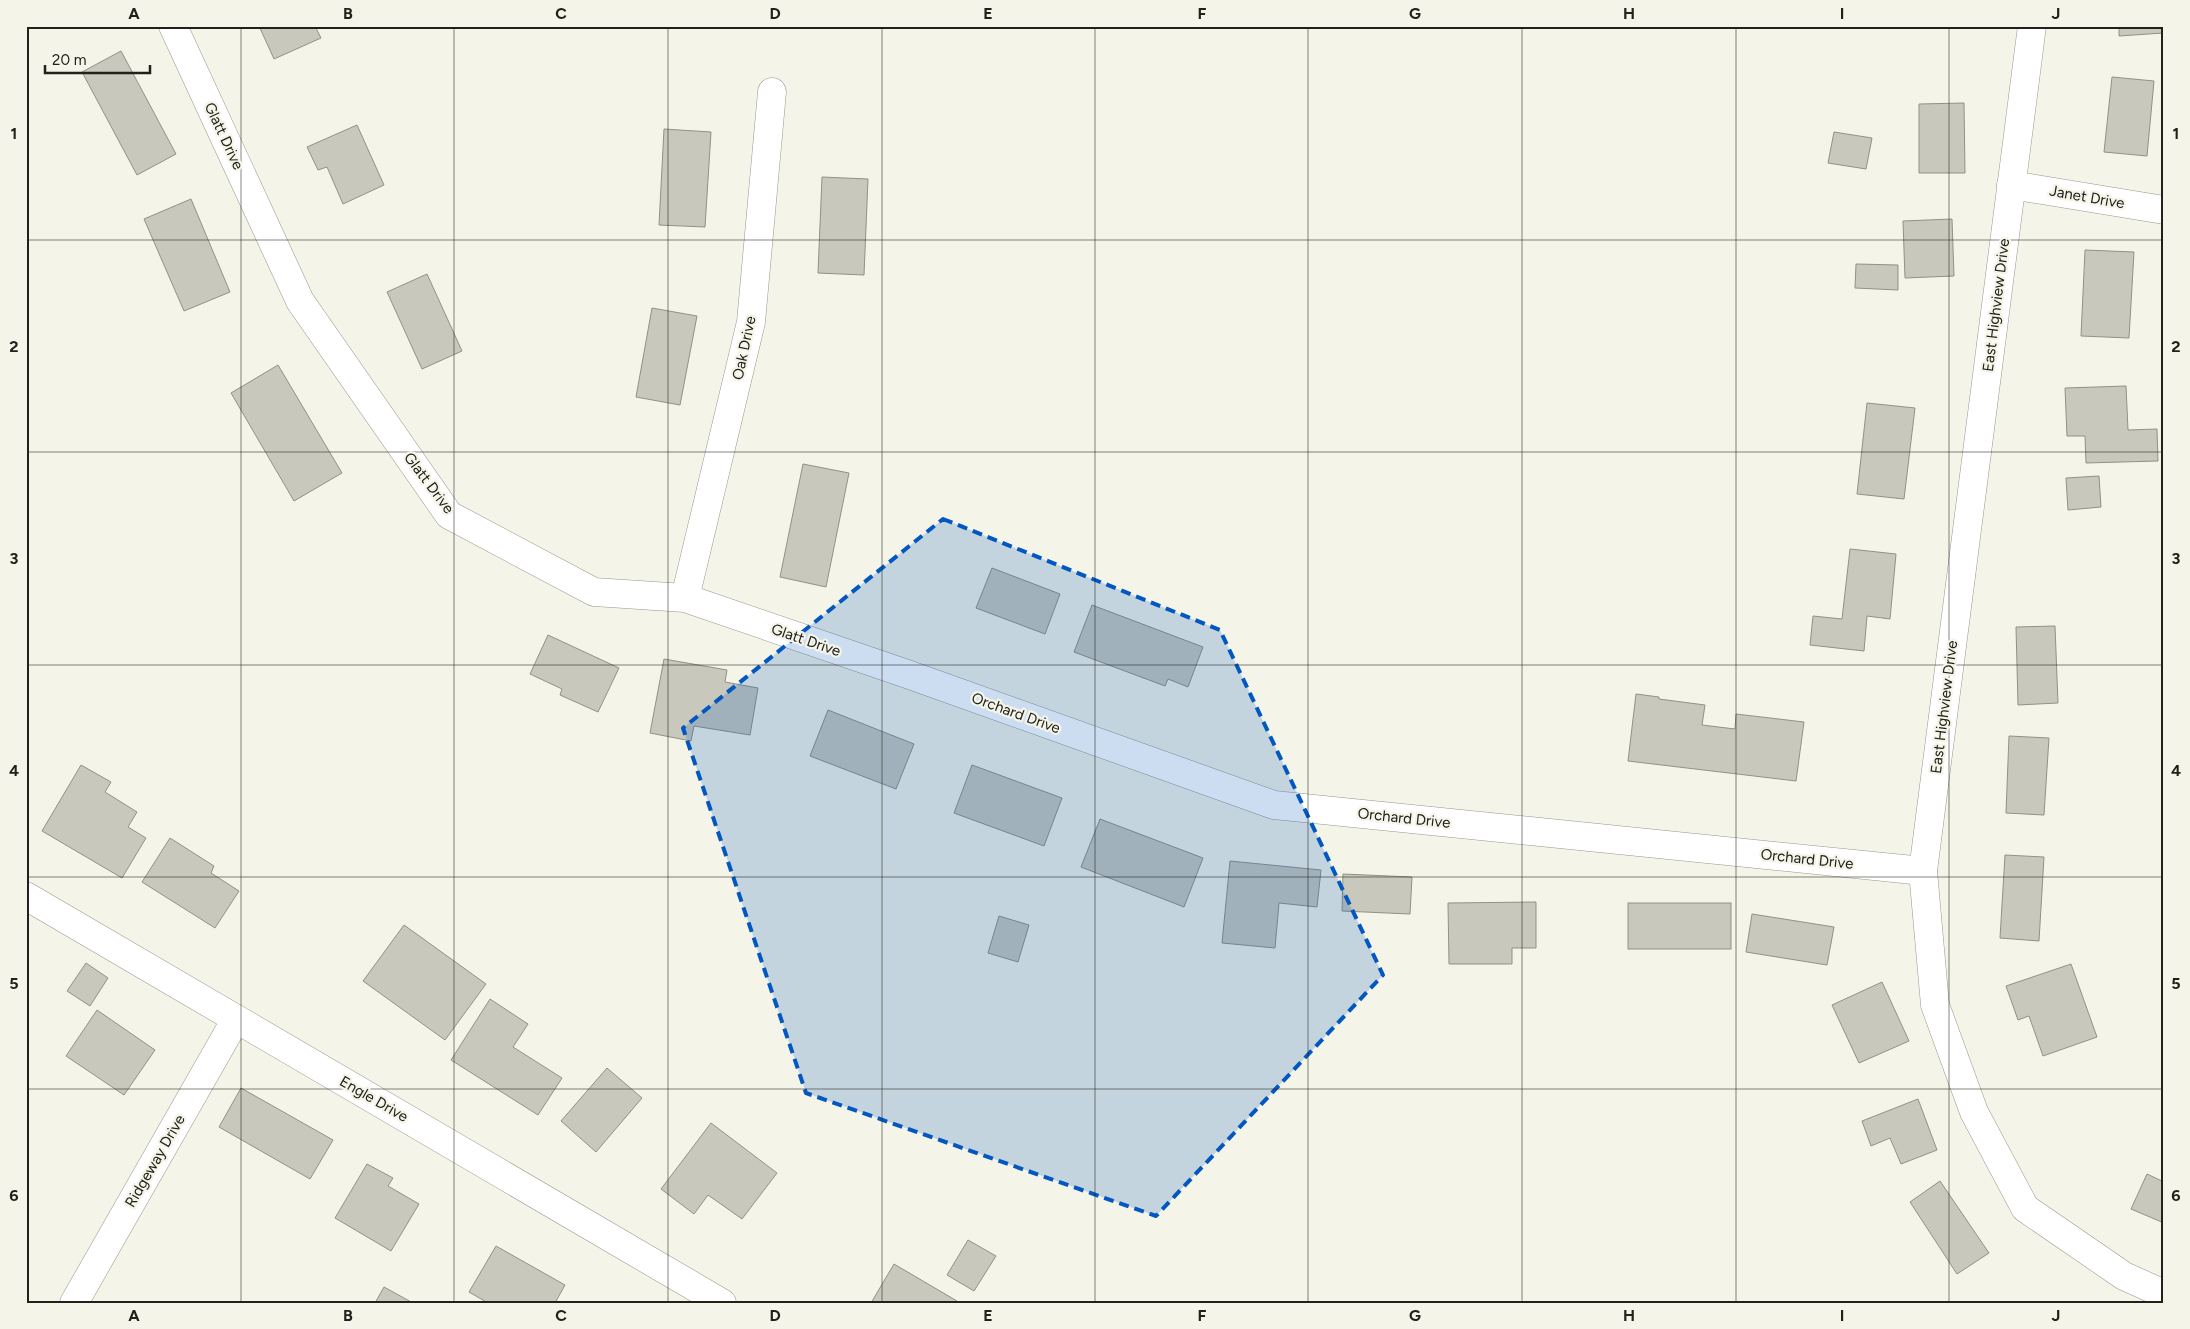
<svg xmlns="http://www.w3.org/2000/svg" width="2190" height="1329" viewBox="0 0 2190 1329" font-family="Figtree,sans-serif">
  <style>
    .building { fill: #c9c8bc; stroke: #919185 }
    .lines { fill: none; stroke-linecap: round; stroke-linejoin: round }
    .minor-casing { stroke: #98978c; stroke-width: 29 }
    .minor { stroke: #fff; stroke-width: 28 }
    .marked { fill: #0257c0; fill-opacity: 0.2; stroke: #0257c0; stroke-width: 4; stroke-dasharray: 10 6; stroke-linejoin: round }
    .grid { fill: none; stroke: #21211c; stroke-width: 1; stroke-opacity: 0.55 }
    .labels { text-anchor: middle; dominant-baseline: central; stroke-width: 4.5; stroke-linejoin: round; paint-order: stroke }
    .street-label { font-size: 15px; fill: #21211c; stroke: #f5f4e8 }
    .neatline { fill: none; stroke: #21211c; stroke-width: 2 }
    .grid-label { font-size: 16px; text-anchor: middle; font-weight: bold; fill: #21211c }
  </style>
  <rect width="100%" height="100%" fill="#f5f4e8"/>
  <g class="building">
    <polygon points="259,26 315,26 321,38 274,59"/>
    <polygon points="2119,26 2163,26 2163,33 2119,36"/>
    <polygon points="121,51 176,154 137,175 82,72"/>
    <polygon points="2112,77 2154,81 2147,156 2104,152"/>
    <polygon points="1964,103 1965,173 1919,173 1919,104"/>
    <polygon points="357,125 384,185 343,204 327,167 318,170 307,147"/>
    <polygon points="664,129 711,132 705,227 659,225"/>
    <polygon points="1834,132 1872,138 1866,169 1828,163"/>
    <polygon points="822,177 868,179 864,275 818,273"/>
    <polygon points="191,199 230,292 184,311 144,219"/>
    <polygon points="1952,219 1954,276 1905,278 1903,221"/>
    <polygon points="2085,250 2134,252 2129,338 2081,336"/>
    <polygon points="1856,264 1898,265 1898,290 1855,288"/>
    <polygon points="427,274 462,351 422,369 387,292"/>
    <polygon points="652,308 697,316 680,405 636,397"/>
    <polygon points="278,365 342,473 294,501 231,393"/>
    <polygon points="2126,386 2128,430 2157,429 2158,461 2086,463 2085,436 2067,436 2065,388"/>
    <polygon points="1867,403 1915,408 1904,499 1857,494"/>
    <polygon points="803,464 849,473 826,587 780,577"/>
    <polygon points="2099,476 2101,507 2068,510 2066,478"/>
    <polygon points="1850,549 1896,554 1890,619 1867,616 1864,651 1810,645 1813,616 1842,619"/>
    <polygon points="992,568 1060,594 1045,634 976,608"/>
    <polygon points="1092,605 1203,647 1188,687 1168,679 1165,686 1074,652"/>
    <polygon points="2055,626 2058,703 2018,705 2016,627"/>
    <polygon points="548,635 619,668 598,712 560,695 562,689 530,674"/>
    <polygon points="664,659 727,670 725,682 758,688 750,735 694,726 691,741 650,733"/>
    <polygon points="1636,694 1659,697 1659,699 1705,705 1702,725 1735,729 1736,714 1804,722 1796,781 1628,761"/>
    <polygon points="828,710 914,744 896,789 810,756"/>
    <polygon points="2009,736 2049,738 2044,815 2006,813"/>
    <polygon points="81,765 111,782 105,792 137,812 128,827 146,838 122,878 42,831"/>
    <polygon points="972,765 1062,798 1044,846 954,813"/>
    <polygon points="1100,819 1203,858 1184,907 1081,867"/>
    <polygon points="170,838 214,866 211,873 239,891 215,928 142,882"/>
    <polygon points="2005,855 2044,857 2039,941 2000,938"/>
    <polygon points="1230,861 1321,870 1317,907 1279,903 1275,948 1222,943"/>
    <polygon points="1343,874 1412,877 1410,914 1342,911"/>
    <polygon points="1536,902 1536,948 1512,948 1512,964 1449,964 1448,903"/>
    <rect x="1628" y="903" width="103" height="46"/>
    <polygon points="1752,914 1834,927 1827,965 1746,952"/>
    <polygon points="999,916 1029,925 1018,962 988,953"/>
    <polygon points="404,925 486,984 445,1040 363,981"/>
    <polygon points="86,963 108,978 90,1006 67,991"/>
    <polygon points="2071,964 2097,1037 2043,1056 2029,1016 2018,1020 2006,986"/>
    <polygon points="1882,982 1909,1041 1859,1063 1832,1005"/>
    <polygon points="490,999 528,1024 513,1047 562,1078 538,1115 451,1060"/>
    <polygon points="97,1010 155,1050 124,1095 66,1056"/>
    <polygon points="607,1068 642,1098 596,1152 561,1121"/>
    <polygon points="241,1088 333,1140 310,1179 219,1127"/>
    <polygon points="1918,1099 1937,1150 1901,1164 1890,1138 1871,1146 1862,1121"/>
    <polygon points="711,1123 777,1173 742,1219 708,1195 694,1214 661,1189"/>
    <polygon points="367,1164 393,1178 388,1186 419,1204 391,1251 335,1218"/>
    <polygon points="2147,1174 2164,1182 2164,1223 2131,1209"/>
    <polygon points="1940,1181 1989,1253 1957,1274 1910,1202"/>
    <polygon points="968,1240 996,1256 974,1291 947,1275"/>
    <polygon points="496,1246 565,1285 555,1303 488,1303 469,1292"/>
    <polygon points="894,1264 957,1301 956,1303 871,1303"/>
    <polygon points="384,1287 413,1303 375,1303"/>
  </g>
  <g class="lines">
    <g class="minor-casing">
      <g id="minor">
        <polyline points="173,26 300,301 449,515 594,592 685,598 907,674 1274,805 1923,871"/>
        <polyline points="2032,26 1923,871 1935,1005 1974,1112 2025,1208 2124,1276 2164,1294"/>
        <polyline points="2011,185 2164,210"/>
        <polyline points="685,598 751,322 772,92"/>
        <polyline points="26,896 722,1303"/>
        <polyline points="74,1303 236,1019"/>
      </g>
    </g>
    <use href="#minor" class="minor"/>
  </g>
  <path class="marked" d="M943,519L1220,630L1383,975L1156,1216L806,1093L683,728Z"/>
  <path class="grid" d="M241,26V1303M454,26V1303M668,26V1303M882,26V1303M1095,26V1303M1308,26V1303M1522,26V1303M1736,26V1303M1949,26V1303M26,240H2164M26,452H2164M26,665H2164M26,877H2164M26,1089H2164"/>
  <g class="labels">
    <g class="street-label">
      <text transform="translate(224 136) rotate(65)">Glatt Drive</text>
      <text transform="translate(2087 197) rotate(10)">Janet Drive</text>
      <text transform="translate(1996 305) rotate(-83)">East Highview Drive</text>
      <text transform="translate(744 348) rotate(-78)">Oak Drive</text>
      <text transform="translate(429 483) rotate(53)">Glatt Drive</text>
      <text transform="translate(806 640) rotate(19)">Glatt Drive</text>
      <text transform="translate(1944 707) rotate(-83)">East Highview Drive</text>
      <text transform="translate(1016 713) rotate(20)">Orchard Drive</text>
      <text transform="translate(1404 818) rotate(6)">Orchard Drive</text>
      <text transform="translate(1807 859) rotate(6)">Orchard Drive</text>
      <text transform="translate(374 1099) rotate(30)">Engle Drive</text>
      <text transform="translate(155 1161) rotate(-60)">Ridgeway Drive</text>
    </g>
  </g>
  <rect width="2190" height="1329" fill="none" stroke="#f5f4e8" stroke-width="55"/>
  <path d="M45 65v8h105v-8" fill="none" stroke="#21211c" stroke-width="2.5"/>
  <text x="52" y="65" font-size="15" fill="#21211c" stroke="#f5f4e8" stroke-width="4" paint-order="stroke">20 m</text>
  <rect x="28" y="28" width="2134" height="1274" class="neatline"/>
  <g class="grid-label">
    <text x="134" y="19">A</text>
    <text x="348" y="19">B</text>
    <text x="561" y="19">C</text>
    <text x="775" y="19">D</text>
    <text x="988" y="19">E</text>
    <text x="1202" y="19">F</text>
    <text x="1415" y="19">G</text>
    <text x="1629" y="19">H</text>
    <text x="1842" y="19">I</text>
    <text x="2056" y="19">J</text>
    <text x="14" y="139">1</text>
    <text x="2176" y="139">1</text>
    <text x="14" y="352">2</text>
    <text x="2176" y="352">2</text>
    <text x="14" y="564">3</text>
    <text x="2176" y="564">3</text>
    <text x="14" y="776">4</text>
    <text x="2176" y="776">4</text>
    <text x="14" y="989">5</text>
    <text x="2176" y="989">5</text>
    <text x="14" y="1201">6</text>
    <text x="2176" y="1201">6</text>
    <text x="134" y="1321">A</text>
    <text x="348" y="1321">B</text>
    <text x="561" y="1321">C</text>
    <text x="775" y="1321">D</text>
    <text x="988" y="1321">E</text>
    <text x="1202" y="1321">F</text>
    <text x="1415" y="1321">G</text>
    <text x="1629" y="1321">H</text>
    <text x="1842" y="1321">I</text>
    <text x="2056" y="1321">J</text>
  </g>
</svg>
